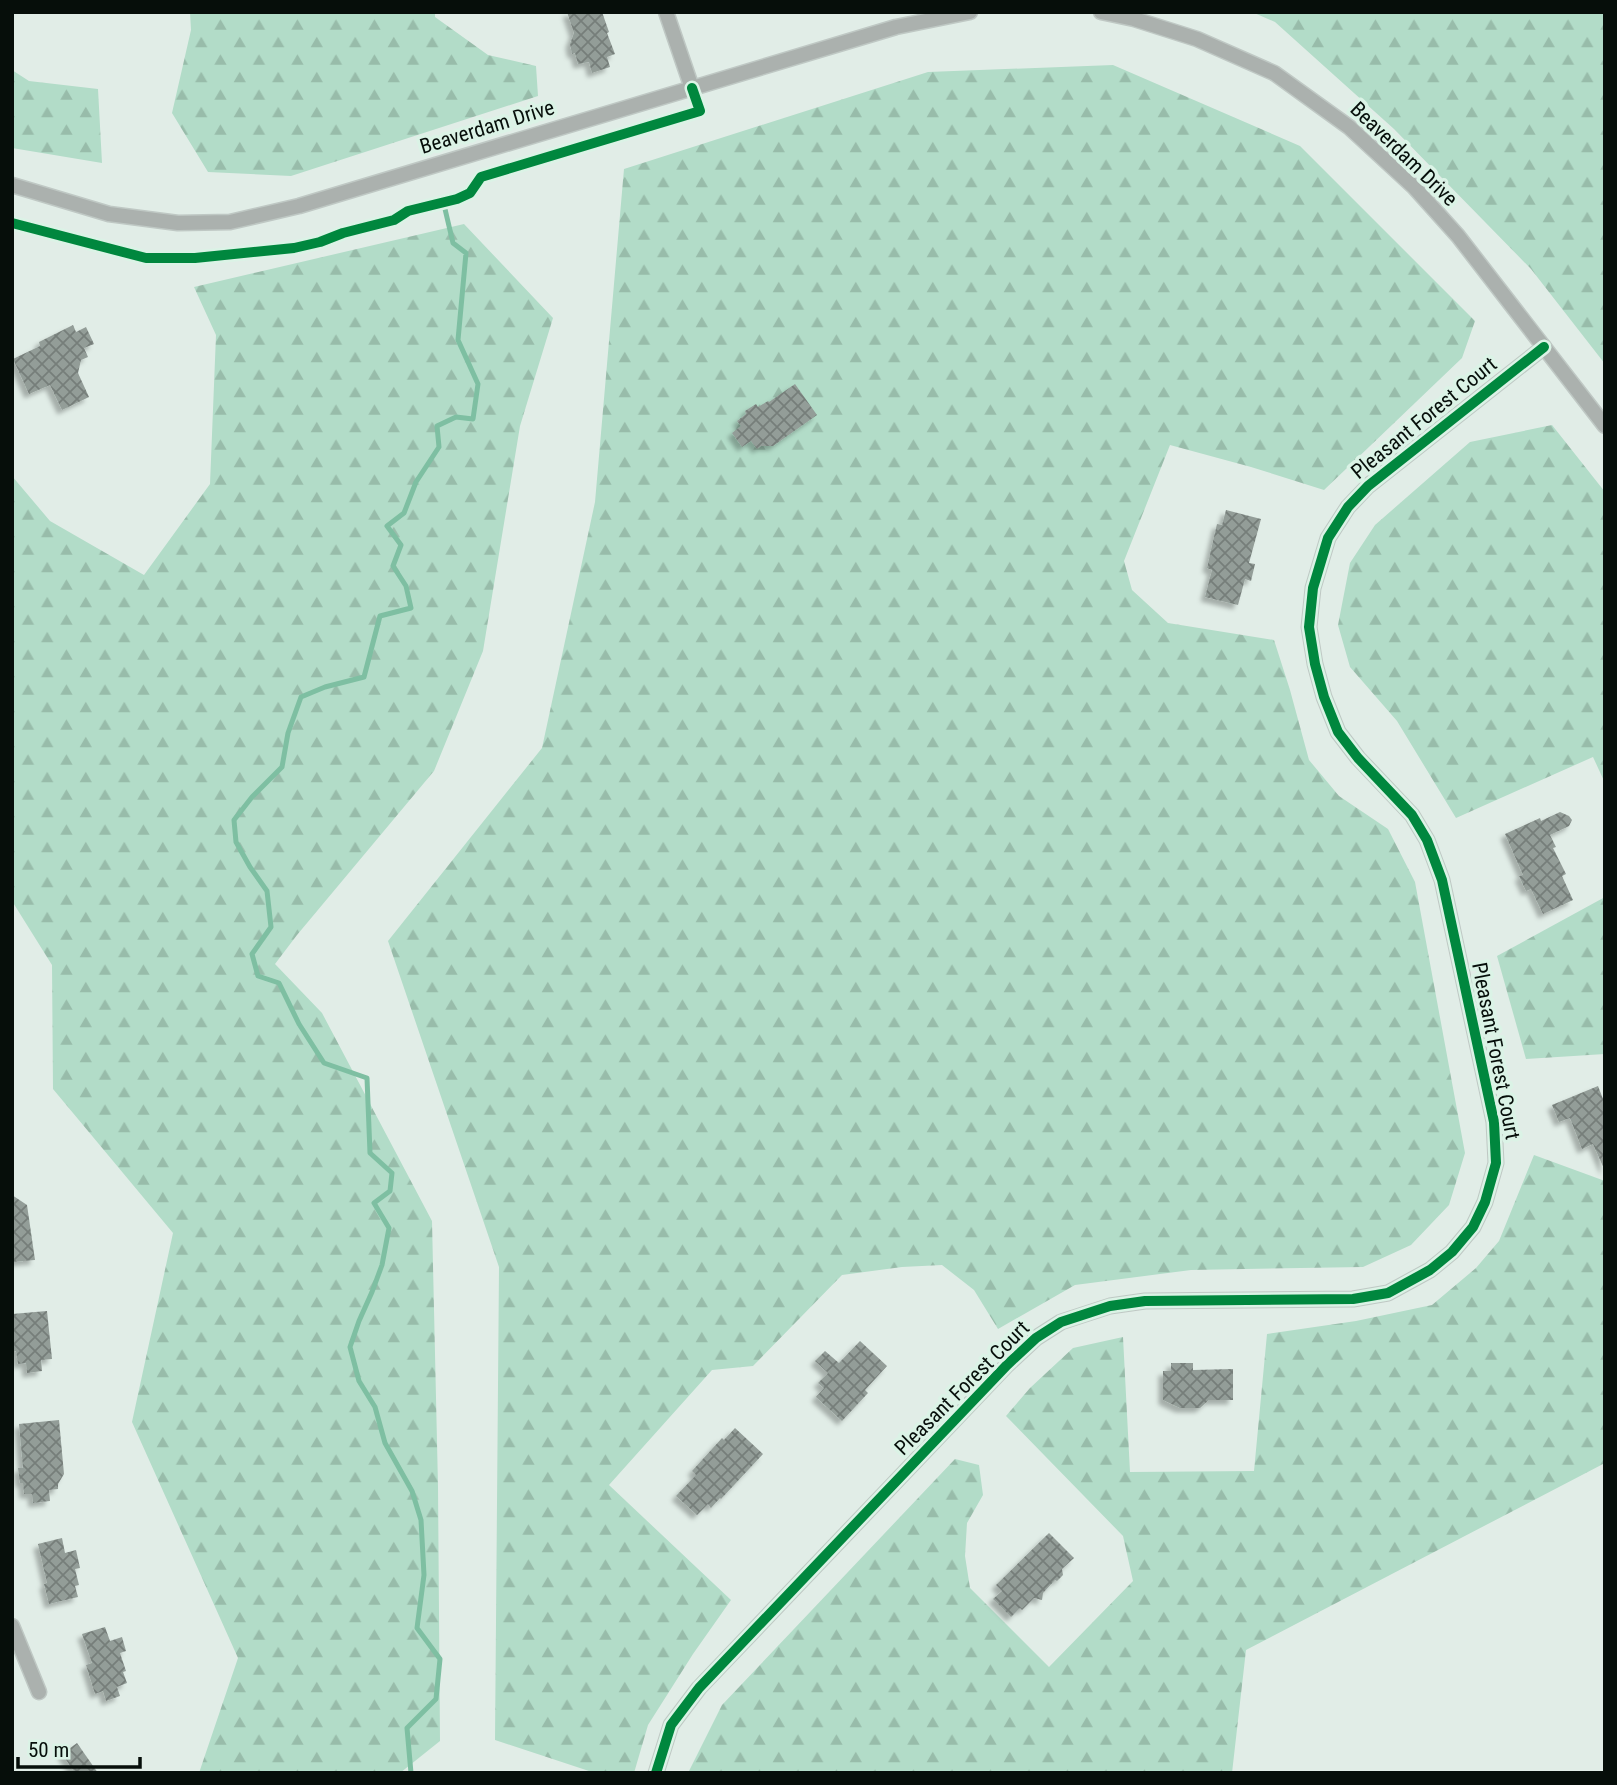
<svg xmlns="http://www.w3.org/2000/svg" width="1617" height="1785" viewBox="0 0 1617 1785" font-family="'Roboto Condensed',sans-serif">
  <style>
    .forest { fill: url(#forest-firs) }
    .lines { fill: none; stroke-linecap: round; stroke-linejoin: round }
    .stream { stroke: #7ebfa2; stroke-width: 5 }
    .building { fill: url(#building-cross-hatch); filter: url(#shadow) }
    .minor-casing { stroke: #bfc8c4; stroke-width: 17 }
    .path { stroke: #aaafac; stroke-width: 2.5; stroke-dasharray: 5 3.5; stroke-linecap: butt }
    .minor { stroke: #abb1ae; stroke-width: 14 }
    .cycleway-casing { stroke: #dbf3e6; stroke-width: 15 }
    .cycleway { stroke: #00873e; stroke-width: 10 }
    .labels { text-anchor: middle; dominant-baseline: central; stroke-width: 7; stroke-linejoin: round; paint-order: stroke }
    .street-label { font-size: 21px; fill: #060e0a; stroke: #dbf3e6 }
  </style>
  <defs>
    <pattern id="forest-firs" width="22" height="20" patternUnits="userSpaceOnUse" patternTransform="scale(1.75)"><rect width="22" height="20" fill="#b2dcc8"/><path d="M5 1l3.5 6h-7zM16 11l3.5 6h-7z" fill="#98bcaa"/></pattern>
    <pattern id="building-cross-hatch" width="8" height="8" patternUnits="userSpaceOnUse" patternTransform="scale(1.75)"><rect width="8" height="8" fill="#939d98"/><path d="M0 0l8 8M0 8l8-8" fill="none" stroke="#767e7a"/></pattern>
    <filter id="shadow"><feDropShadow dx="-4.5" dy="4.5" stdDeviation="2" flood-color="#0004"/></filter>
  </defs>
  <rect width="100%" height="100%" fill="#e1ede7"/>
  <g class="forest">
    <polygon points="190,12 435,12 435,17 488,55 536,66 538,96 291,176 208,172 172,113 191,30"/>
    <polygon points="1252,12 1605,12 1605,364 1531,269 1394,129 1275,22"/>
    <polygon points="1113,65 1300,146 1475,321 1462,358 1324,490 1251,467 1170,445 1124,561 1132,590 1168,623 1274,640 1290,690 1309,760 1339,796 1388,829 1415,882 1465,1153 1449,1205 1411,1245 1363,1267 1191,1270 1075,1285 998,1329 974,1290 942,1265 902,1267 842,1275 753,1366 712,1370 609,1485 731,1600 693,1654 648,1725 634,1773 595,1773 495,1740 499,1267 388,941 542,748 595,502 624,169 928,72"/>
    <polygon points="12,70 29,81 98,89 102,163 12,148"/>
    <polygon points="464,224 553,318 520,426 483,651 434,771 297,935 275,964 322,1013 432,1221 438,1486 440,1741 400,1773 199,1773 238,1658 132,1422 173,1233 53,1089 52,965 12,901 12,476 50,521 144,575 210,484 216,335 194,287"/>
    <polygon points="1552,425 1605,492 1605,783 1593,757 1456,818 1397,721 1350,667 1338,625 1350,563 1375,525 1470,442"/>
    <polygon points="1605,897 1605,1054 1526,1059 1497,956"/>
    <polygon points="1534,1155 1605,1181 1605,1463 1246,1650 1232,1773 688,1773 722,1705 955,1459 979,1465 983,1495 967,1523 965,1556 970,1588 1049,1667 1133,1581 1123,1536 1006,1416 1030,1388 1073,1348 1123,1337 1130,1472 1254,1471 1267,1334 1356,1321 1432,1305 1476,1268 1499,1241"/>
  </g>
  <g class="lines">
    <polyline class="stream" points="411,1773 407,1728 436,1699 440,1659 417,1628 424,1575 421,1520 412,1491 385,1443 375,1407 359,1381 350,1347 359,1321 372,1292 382,1265 389,1228 374,1203 390,1191 392,1173 370,1153 367,1078 324,1063 299,1024 279,983 258,976 252,954 271,927 267,891 250,867 236,842 234,820 252,797 282,767 288,733 301,697 325,687 364,677 380,616 411,608 406,586 393,566 401,545 387,526 404,513 416,482 439,447 437,426 456,417 473,419 478,384 458,340 466,253 453,243 445,209"/>
  </g>
  <g class="building">
    <polygon points="567,12 602,12 609,32 607,33 615,54 607,57 610,67 592,73 589,62 578,64 575,53 572,54 570,44 574,33"/>
    <polygon points="73,325 76,332 86,327 94,344 84,348 88,357 81,360 78,373 89,397 62,410 50,385 29,394 13,359 40,346 39,342"/>
    <polygon points="795,384 817,415 773,446 761,446 757,449 751,441 742,447 732,433 741,426 737,421 746,414 745,411 756,404 758,407 768,401 769,402"/>
    <polygon points="1226,510 1261,519 1249,563 1255,564 1251,581 1245,579 1238,605 1205,597 1212,570 1207,568 1213,541 1217,524 1222,525"/>
    <polygon points="1560,812 1569,816 1572,820 1569,826 1550,835 1556,847 1553,848 1566,874 1562,876 1573,900 1543,914 1531,889 1526,891 1519,876 1523,875 1505,834 1540,818 1541,821"/>
    <polygon points="1598,1086 1605,1104 1605,1171 1593,1144 1582,1149 1570,1118 1559,1122 1552,1105"/>
    <polygon points="12,1195 27,1205 35,1260 12,1262"/>
    <polygon points="47,1311 52,1359 41,1360 42,1371 27,1373 26,1363 18,1364 16,1351 13,1352 12,1349 12,1314"/>
    <polygon points="860,1341 887,1366 865,1390 868,1393 842,1421 816,1397 824,1388 818,1383 828,1373 815,1361 825,1351 839,1363"/>
    <polygon points="1171,1363 1193,1363 1193,1370 1233,1369 1233,1400 1209,1400 1200,1408 1180,1408 1163,1400 1163,1371 1171,1371"/>
    <polygon points="59,1420 64,1474 58,1484 58,1489 49,1490 50,1501 33,1503 32,1494 24,1494 23,1483 20,1483 18,1468 23,1468 19,1424"/>
    <polygon points="735,1428 763,1454 721,1499 720,1498 711,1508 708,1504 697,1515 676,1496 696,1475 692,1471 722,1438 724,1440"/>
    <polygon points="1049,1533 1074,1558 1062,1569 1063,1575 1057,1581 1055,1580 1043,1593 1042,1600 1034,1598 1022,1610 1020,1608 1011,1617 993,1599 1002,1591 996,1585"/>
    <polygon points="62,1538 65,1553 76,1550 80,1568 75,1569 79,1585 75,1586 78,1597 49,1604 44,1584 47,1583 38,1544"/>
    <polygon points="105,1627 110,1641 122,1637 126,1651 120,1653 126,1671 123,1672 127,1683 117,1687 120,1696 106,1701 103,1691 95,1694 86,1665 92,1663 82,1634"/>
    <polygon points="77,1743 98,1773 75,1773 62,1754"/>
  </g>
  <g class="lines">
    <g class="minor-casing">
      <g id="minor">
        <polyline points="666,12 692,88"/>
        <polyline points="1101,12 1134,19 1197,39 1274,73 1349,127 1414,187 1458,236 1605,426"/>
        <polyline points="12,185 109,214 178,223 230,222 299,206 896,27 970,12"/>
        <polyline points="12,1626 39,1692"/>
        <polyline points="656,1773 671,1725 699,1688 1007,1365 1036,1338 1061,1322 1110,1306 1145,1301 1353,1299 1388,1293 1430,1270 1452,1252 1473,1227 1485,1202 1496,1163 1494,1122 1442,880 1427,840 1412,815 1358,758 1338,732 1324,697 1315,664 1309,627 1313,588 1328,538 1348,507 1368,486 1544,347"/>
      </g>
    </g>
    <polyline class="path" points="12,223 146,258 195,258 294,248 320,242 343,233 394,220 408,211 457,199 470,193 481,177 700,111 697,101"/>
    <use href="#minor" class="minor"/>
    <g class="cycleway-casing">
      <g id="cycleway">
        <polyline points="12,223 146,258 195,258 294,248 320,242 343,233 394,220 408,211 457,199 470,193 481,177 700,111 692,88"/>
        <polyline points="656,1773 671,1725 699,1688 1007,1365 1036,1338 1061,1322 1110,1306 1145,1301 1353,1299 1388,1293 1430,1270 1452,1252 1473,1227 1485,1202 1496,1163 1494,1122 1442,880 1427,840 1412,815 1358,758 1338,732 1324,697 1315,664 1309,627 1313,588 1328,538 1348,507 1368,486 1544,347"/>
      </g>
    </g>
    <use href="#cycleway" class="cycleway"/>
  </g>
  <g class="labels">
    <g class="street-label">
      <text transform="translate(487 127) rotate(-17)">Beaverdam Drive</text>
      <text transform="translate(1404 154) rotate(44)">Beaverdam Drive</text>
      <text transform="translate(1424 418) rotate(-39)">Pleasant Forest Court</text>
      <text transform="translate(1496 1051) rotate(79)">Pleasant Forest Court</text>
      <text transform="translate(962 1388) rotate(-45)">Pleasant Forest Court</text>
    </g>
  </g>
  <rect width="1617" height="1785" fill="none" stroke="#060e0a" stroke-width="28"/>
  <path d="M18 1757v10h122v-10" fill="none" stroke="#060e0a" stroke-width="3.5"/>
  <text x="28" y="1757" font-size="21" fill="#060e0a" stroke="#dbf3e6" stroke-width="5" paint-order="stroke">50 m</text>
</svg>
